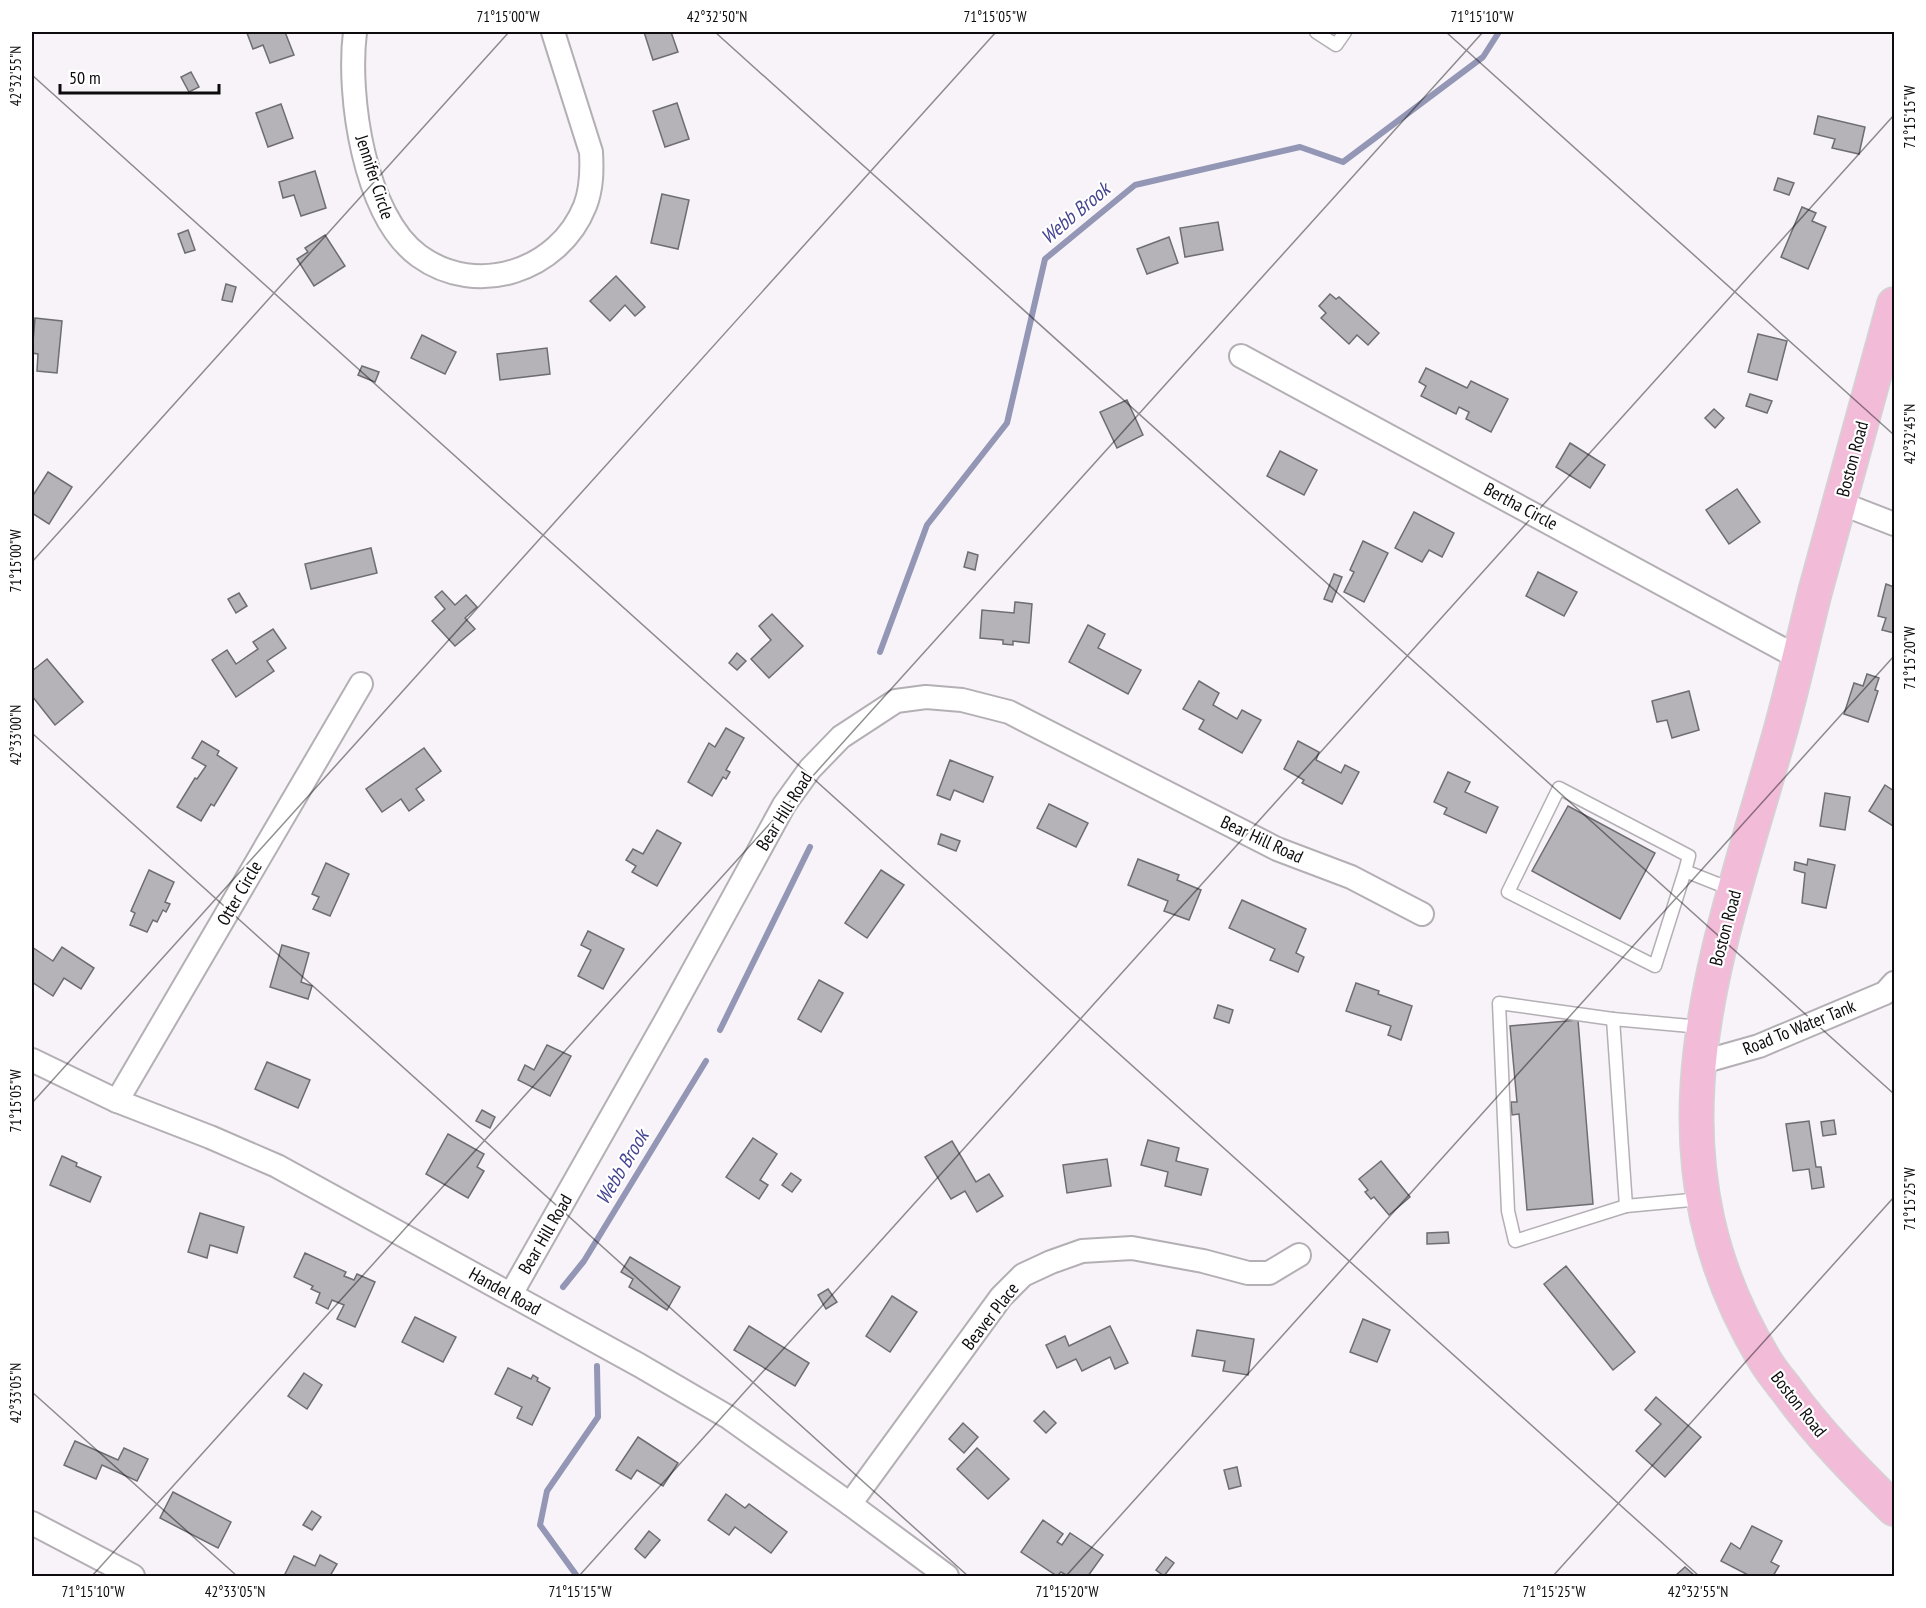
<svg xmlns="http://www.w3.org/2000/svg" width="1926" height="1608" viewBox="0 0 1926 1608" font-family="'PT Sans Narrow',sans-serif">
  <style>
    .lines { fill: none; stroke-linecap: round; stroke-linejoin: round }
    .stream { stroke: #9396b4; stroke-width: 6 }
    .building { fill: #b5b2b8; stroke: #6e6d72; stroke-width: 1.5 }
    .service-casing { stroke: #b4afb4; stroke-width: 15 }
    .minor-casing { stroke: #b4afb4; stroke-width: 26 }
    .primary-casing { stroke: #d3d3d3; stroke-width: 36 }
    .service { stroke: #fff; stroke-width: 12 }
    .minor { stroke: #fff; stroke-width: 22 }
    .primary { stroke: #f2bcd9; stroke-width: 33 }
    .ticks { fill: none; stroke: #0d0b0d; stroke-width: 1.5; stroke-opacity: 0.45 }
    .labels { text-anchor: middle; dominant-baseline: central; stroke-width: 4.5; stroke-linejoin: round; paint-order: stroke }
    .street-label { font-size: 18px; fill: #0d0b0d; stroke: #fff }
    .water-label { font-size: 20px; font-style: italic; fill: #454493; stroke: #fff }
    .neatline { fill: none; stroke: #0d0b0d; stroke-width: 2 }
    .ticks-label { font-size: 15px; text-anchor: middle; fill: #0d0b0d }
  </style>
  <rect width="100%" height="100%" fill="#f7f3f8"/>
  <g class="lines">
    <g class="stream">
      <polyline points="880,652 927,525 1007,423 1045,259 1135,185 1300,147 1343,162 1483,57 1499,32"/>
      <polyline points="720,1030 810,847"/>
      <polyline points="563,1287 584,1261 706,1061"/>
      <polyline points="577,1576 540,1525 547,1491 598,1417 597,1366"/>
    </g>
  </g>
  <g class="building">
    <polygon points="252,32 285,32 294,55 270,63 263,45 253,49 247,33"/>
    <polygon points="644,32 671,32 678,52 653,60"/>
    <polygon points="191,72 199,87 189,92 181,77"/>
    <polygon points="677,103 689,139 665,147 653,111"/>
    <polygon points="281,104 293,138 268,147 256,113"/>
    <polygon points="1818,116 1865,127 1859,154 1832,148 1835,139 1814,134"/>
    <polygon points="315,171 326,208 301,216 294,195 283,198 279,182"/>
    <polygon points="1778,178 1794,183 1789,195 1774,190"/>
    <polygon points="662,194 689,200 678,249 651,243"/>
    <polygon points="1802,207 1816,213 1812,221 1826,227 1808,269 1781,257"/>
    <polygon points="1218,222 1223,250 1185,257 1180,228"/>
    <polygon points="188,230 195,250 185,253 178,234"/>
    <polygon points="325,235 345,266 314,286 297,259 308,252 305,248"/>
    <polygon points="1169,237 1178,263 1147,274 1137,249"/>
    <polygon points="616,276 645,307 635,316 625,305 610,321 590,301"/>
    <polygon points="226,284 236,287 232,302 222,300"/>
    <polygon points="1330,294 1336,299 1339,297 1379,333 1368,345 1357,335 1349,344 1321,318 1326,313 1319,306"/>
    <polygon points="35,318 62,321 57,373 37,371 38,354 32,353"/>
    <polygon points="1758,334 1787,341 1777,380 1748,372"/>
    <polygon points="422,335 456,352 445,374 411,358"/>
    <polygon points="547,348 550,374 500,380 497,354"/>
    <polygon points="362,366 379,372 375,382 358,375"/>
    <polygon points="1426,368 1467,388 1471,381 1508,399 1491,432 1466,419 1469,412 1459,407 1456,414 1421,396 1426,386 1419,382"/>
    <polygon points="1750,394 1772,401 1767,413 1746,406"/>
    <polygon points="1127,400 1143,435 1117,448 1100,412"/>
    <polygon points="1714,409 1724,418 1715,428 1705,418"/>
    <polygon points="1570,443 1605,465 1590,488 1556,467"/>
    <polygon points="1280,451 1317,470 1304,495 1267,476"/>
    <polygon points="48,472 72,487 49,524 32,513 32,497"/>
    <polygon points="1737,489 1760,522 1729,544 1706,510"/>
    <polygon points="1414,512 1454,533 1442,557 1429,550 1422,562 1395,548"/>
    <polygon points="1363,541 1388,553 1364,602 1344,592 1354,572 1350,570"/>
    <polygon points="371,548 377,573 311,589 305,564"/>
    <polygon points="968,552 978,555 975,570 964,567"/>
    <polygon points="1538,572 1577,592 1564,616 1526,596"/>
    <polygon points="1334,574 1342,577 1332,602 1324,599"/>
    <polygon points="1886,584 1894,587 1894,633 1882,630 1886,618 1878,616"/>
    <polygon points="442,591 455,605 466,595 477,607 465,618 475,629 455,646 432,621 445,609 435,597"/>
    <polygon points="239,593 247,606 236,613 228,599"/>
    <polygon points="1015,602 1032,604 1029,643 1013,641 1013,645 1003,644 1003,640 980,638 982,610 1014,613"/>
    <polygon points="772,614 803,646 769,678 751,659 771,640 759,626"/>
    <polygon points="1088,625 1105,634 1098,648 1141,670 1128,694 1069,662"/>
    <polygon points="273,629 286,648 267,661 274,671 236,697 212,660 227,650 236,664 258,649 253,642"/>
    <polygon points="737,653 746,661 737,670 729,663"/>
    <polygon points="47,659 83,702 55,725 32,696 32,671"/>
    <polygon points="1867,674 1879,678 1875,690 1878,691 1868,722 1844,714 1854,683 1863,686"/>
    <polygon points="1199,681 1219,693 1213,705 1237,719 1242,710 1261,720 1242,753 1199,729 1204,720 1183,709"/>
    <polygon points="1689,691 1699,730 1672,738 1667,720 1657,722 1652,701"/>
    <polygon points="726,728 744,738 726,770 730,772 726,779 723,777 712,796 688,782 709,743 715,747"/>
    <polygon points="202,741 219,751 217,755 237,768 214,806 211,804 201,821 177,807 195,778 197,779 206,766 192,758"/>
    <polygon points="1298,741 1319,752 1316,760 1341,773 1345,765 1359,772 1342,804 1302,783 1304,780 1284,769"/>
    <polygon points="424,748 441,771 416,789 424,800 409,811 401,799 382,812 366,789"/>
    <polygon points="950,760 993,777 983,802 954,790 950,800 937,795"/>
    <polygon points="1448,772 1470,782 1465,792 1498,807 1486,833 1444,814 1447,808 1434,802"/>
    <polygon points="1885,785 1894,791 1893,826 1869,811"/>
    <polygon points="1825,793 1850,797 1845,830 1820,826"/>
    <polygon points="1049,804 1088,823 1076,847 1037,828"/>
    <polygon points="1568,806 1655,853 1620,919 1532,871"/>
    <polygon points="657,830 681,843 657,886 632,872 636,866 626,860 633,849 643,854"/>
    <polygon points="941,834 960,841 956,851 938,844"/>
    <polygon points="1138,859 1179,875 1177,880 1201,890 1189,920 1164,911 1168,901 1128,885"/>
    <polygon points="1808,859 1835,865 1826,908 1802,903 1805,873 1794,870 1795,862 1807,865"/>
    <polygon points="326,863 349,874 330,916 313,909 319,897 312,894"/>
    <polygon points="149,870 174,882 165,902 170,904 166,912 163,910 157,922 153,920 147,932 130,925 135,913 131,911"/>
    <polygon points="881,870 904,885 867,938 845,923"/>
    <polygon points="1242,900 1306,929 1296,953 1304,957 1298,972 1270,960 1275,949 1229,928"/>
    <polygon points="588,931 624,949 603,989 578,976 591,950 581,945"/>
    <polygon points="282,945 309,953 301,982 312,986 308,999 270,987"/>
    <polygon points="32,947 53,961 62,947 94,968 81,989 64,978 53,996 32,982"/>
    <polygon points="819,980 843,993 821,1032 798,1019"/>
    <polygon points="1356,983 1379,991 1378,994 1412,1006 1401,1040 1388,1035 1391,1026 1346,1011"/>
    <polygon points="1218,1005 1233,1010 1229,1023 1214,1018"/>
    <polygon points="1578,1020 1593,1204 1527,1210 1519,1114 1512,1115 1511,1102 1517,1102 1510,1026"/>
    <polygon points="547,1045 571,1056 550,1096 518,1080 525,1065 534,1070"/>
    <polygon points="267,1062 310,1080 298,1108 255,1089"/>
    <polygon points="482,1110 495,1117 490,1128 476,1121"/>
    <polygon points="1834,1120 1836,1134 1823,1136 1821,1122"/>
    <polygon points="1809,1121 1816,1167 1821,1167 1824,1187 1812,1189 1809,1169 1793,1171 1786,1124"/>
    <polygon points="448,1134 484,1154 477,1167 484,1171 468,1198 426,1174"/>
    <polygon points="753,1138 777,1154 760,1180 768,1185 759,1199 726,1177"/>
    <polygon points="1148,1140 1179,1148 1176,1161 1208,1169 1201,1195 1165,1186 1168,1172 1141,1165"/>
    <polygon points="952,1141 976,1182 989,1174 1003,1196 977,1212 965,1191 951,1199 925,1157"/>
    <polygon points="62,1156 77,1163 76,1166 101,1177 90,1202 50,1185"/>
    <polygon points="1107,1159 1111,1186 1067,1193 1063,1165"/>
    <polygon points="1381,1161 1410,1197 1389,1215 1374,1197 1371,1199 1365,1192 1368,1190 1359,1179"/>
    <polygon points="791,1173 801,1180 792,1192 782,1185"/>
    <polygon points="200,1213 244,1227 237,1253 210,1245 207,1258 188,1252"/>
    <polygon points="1448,1232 1449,1243 1427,1244 1427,1233"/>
    <polygon points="305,1253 346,1272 344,1276 354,1280 357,1274 375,1282 355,1327 337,1319 344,1305 332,1300 328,1309 316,1303 320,1293 311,1289 313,1286 294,1277"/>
    <polygon points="630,1257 680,1287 667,1310 629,1287 633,1279 621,1272"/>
    <polygon points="1566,1266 1635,1352 1613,1370 1544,1284"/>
    <polygon points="828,1289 837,1302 826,1309 818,1295"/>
    <polygon points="892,1296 917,1312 890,1352 866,1336"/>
    <polygon points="415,1317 456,1337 443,1362 402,1342"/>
    <polygon points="1363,1319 1390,1330 1377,1362 1350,1352"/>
    <polygon points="749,1326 809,1363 795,1386 734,1350"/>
    <polygon points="1110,1326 1128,1363 1115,1369 1110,1357 1082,1371 1076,1359 1057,1368 1046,1345 1065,1336 1069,1346"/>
    <polygon points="1197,1330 1254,1339 1248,1375 1223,1371 1225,1361 1192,1356"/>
    <polygon points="508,1368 531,1379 533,1375 538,1378 537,1381 550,1388 532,1425 517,1418 522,1407 495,1394"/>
    <polygon points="304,1373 322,1385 307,1409 288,1396"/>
    <polygon points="1656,1397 1701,1437 1665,1477 1636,1451 1661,1424 1645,1410"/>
    <polygon points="1044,1411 1056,1423 1046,1433 1034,1421"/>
    <polygon points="963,1423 978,1437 964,1453 949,1439"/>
    <polygon points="638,1437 678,1463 663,1486 637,1470 631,1479 616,1470"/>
    <polygon points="75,1441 118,1460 124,1448 148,1459 137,1481 102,1465 96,1479 64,1465"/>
    <polygon points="977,1448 1009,1479 988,1499 957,1469"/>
    <polygon points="1237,1467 1241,1486 1229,1489 1224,1470"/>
    <polygon points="173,1492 231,1522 218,1548 160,1518"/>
    <polygon points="726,1494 745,1508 749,1504 787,1532 771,1553 735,1527 729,1535 708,1520"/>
    <polygon points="312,1511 321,1517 312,1530 303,1525"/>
    <polygon points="1043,1520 1063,1534 1057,1542 1062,1545 1070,1533 1103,1555 1088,1576 1068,1576 1061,1572 1057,1576 1021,1552"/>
    <polygon points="1752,1526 1782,1541 1771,1562 1779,1566 1773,1576 1750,1576 1721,1561 1731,1543 1740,1549"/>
    <polygon points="649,1531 660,1540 645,1558 635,1549"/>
    <polygon points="320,1555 337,1564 330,1576 284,1576 294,1556 315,1566"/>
    <polygon points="1166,1557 1174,1563 1164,1576 1156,1570"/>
    <polygon points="1685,1567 1695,1576 1675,1576"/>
  </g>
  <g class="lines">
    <g class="service-casing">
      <g id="service">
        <polyline points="1316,32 1336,45 1345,32"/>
        <polyline points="1685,871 1689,856 1559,788 1508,892 1655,966 1685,871 1733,890"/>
        <polyline points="1613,1019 1499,1003 1508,1211 1515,1241 1626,1206"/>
        <polyline points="1701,1199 1626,1206 1613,1019 1701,1027"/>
      </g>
    </g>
    <g class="minor-casing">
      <g id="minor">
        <path d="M355,32C347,95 364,216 419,256C477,298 559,271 585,206C592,188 592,170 591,152L553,32"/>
        <polyline points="1241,356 1799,658"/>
        <polyline points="1840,503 1894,524"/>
        <polyline points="32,1060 117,1101 210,1137 277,1166 639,1365 728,1417 850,1504 947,1576"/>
        <polyline points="1699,1063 1759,1046 1885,993 1894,983"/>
        <polyline points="117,1101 361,684"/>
        <polyline points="511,1294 669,1015 784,805 810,769 841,737 896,701 926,697 962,700 1009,712 1277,849 1351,877 1422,914"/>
        <polyline points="850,1504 1001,1297 1023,1275 1051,1262 1082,1251 1132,1248 1203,1261 1248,1273 1269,1273 1299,1255"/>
        <polyline points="32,1523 133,1576"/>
      </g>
    </g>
    <g class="primary-casing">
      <path id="primary" d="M1894,304C1868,400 1841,496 1815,592C1804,636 1794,681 1782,725C1722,943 1634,1141 1763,1357C1769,1368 1778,1379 1786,1389C1818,1433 1855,1471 1894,1509"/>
    </g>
    <use href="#service" class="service"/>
    <use href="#minor" class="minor"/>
    <use href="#primary" class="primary"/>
  </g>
  <path class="ticks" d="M715,32L1894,1094M1446,32L1894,435M32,75L1699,1576M32,562L509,32M32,733L968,1576M32,1103L996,32M32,1392L237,1576M92,1576L1483,32M579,1576L1894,115M1066,1576L1894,656M1553,1576L1894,1197"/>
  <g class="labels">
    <g class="street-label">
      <text transform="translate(375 177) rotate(72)">Jennifer Circle</text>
      <text transform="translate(1852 459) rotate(-75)">Boston Road</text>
      <text transform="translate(1521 506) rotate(28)">Bertha Circle</text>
      <text transform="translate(784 811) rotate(-58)">Bear Hill Road</text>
      <text transform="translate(1262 839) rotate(25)">Bear Hill Road</text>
      <text transform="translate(239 893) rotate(-60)">Otter Circle</text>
      <text transform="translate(1725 928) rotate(-75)">Boston Road</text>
      <text transform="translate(1799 1027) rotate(-22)">Road To Water Tank</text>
      <text transform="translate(545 1234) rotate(-60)">Bear Hill Road</text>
      <text transform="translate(505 1291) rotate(29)">Handel Road</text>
      <text transform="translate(990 1316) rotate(-52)">Beaver Place</text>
      <text transform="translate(1799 1404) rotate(52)">Boston Road</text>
    </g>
    <g class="water-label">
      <text transform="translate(1075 213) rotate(-40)">Webb Brook</text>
      <text transform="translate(622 1167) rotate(-59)">Webb Brook</text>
    </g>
  </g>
  <rect width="1926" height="1608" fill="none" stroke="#ffffff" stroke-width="66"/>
  <path d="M60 84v9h159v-9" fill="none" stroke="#0d0b0d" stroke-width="3"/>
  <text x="69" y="84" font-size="18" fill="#0d0b0d" stroke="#ffffff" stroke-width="4.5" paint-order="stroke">50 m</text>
  <rect x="33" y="33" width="1860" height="1542" class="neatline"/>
  <g class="ticks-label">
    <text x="508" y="22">71°15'00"W</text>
    <text x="717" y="22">42°32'50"N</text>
    <text x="995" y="22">71°15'05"W</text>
    <text x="1482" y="22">71°15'10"W</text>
    <text transform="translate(16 76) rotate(-90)" y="5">42°32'55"N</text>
    <text transform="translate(1910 117) rotate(-90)" y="5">71°15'15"W</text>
    <text transform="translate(1910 434) rotate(-90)" y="5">42°32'45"N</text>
    <text transform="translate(16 561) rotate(-90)" y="5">71°15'00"W</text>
    <text transform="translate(1910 658) rotate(-90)" y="5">71°15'20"W</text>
    <text transform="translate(16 735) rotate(-90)" y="5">42°33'00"N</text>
    <text transform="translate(16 1101) rotate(-90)" y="5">71°15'05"W</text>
    <text transform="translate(1910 1199) rotate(-90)" y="5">71°15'25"W</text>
    <text transform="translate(16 1393) rotate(-90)" y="5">42°33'05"N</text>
    <text x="93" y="1597">71°15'10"W</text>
    <text x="235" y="1597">42°33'05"N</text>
    <text x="580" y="1597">71°15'15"W</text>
    <text x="1067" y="1597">71°15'20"W</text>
    <text x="1554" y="1597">71°15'25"W</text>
    <text x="1698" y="1597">42°32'55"N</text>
  </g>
</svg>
